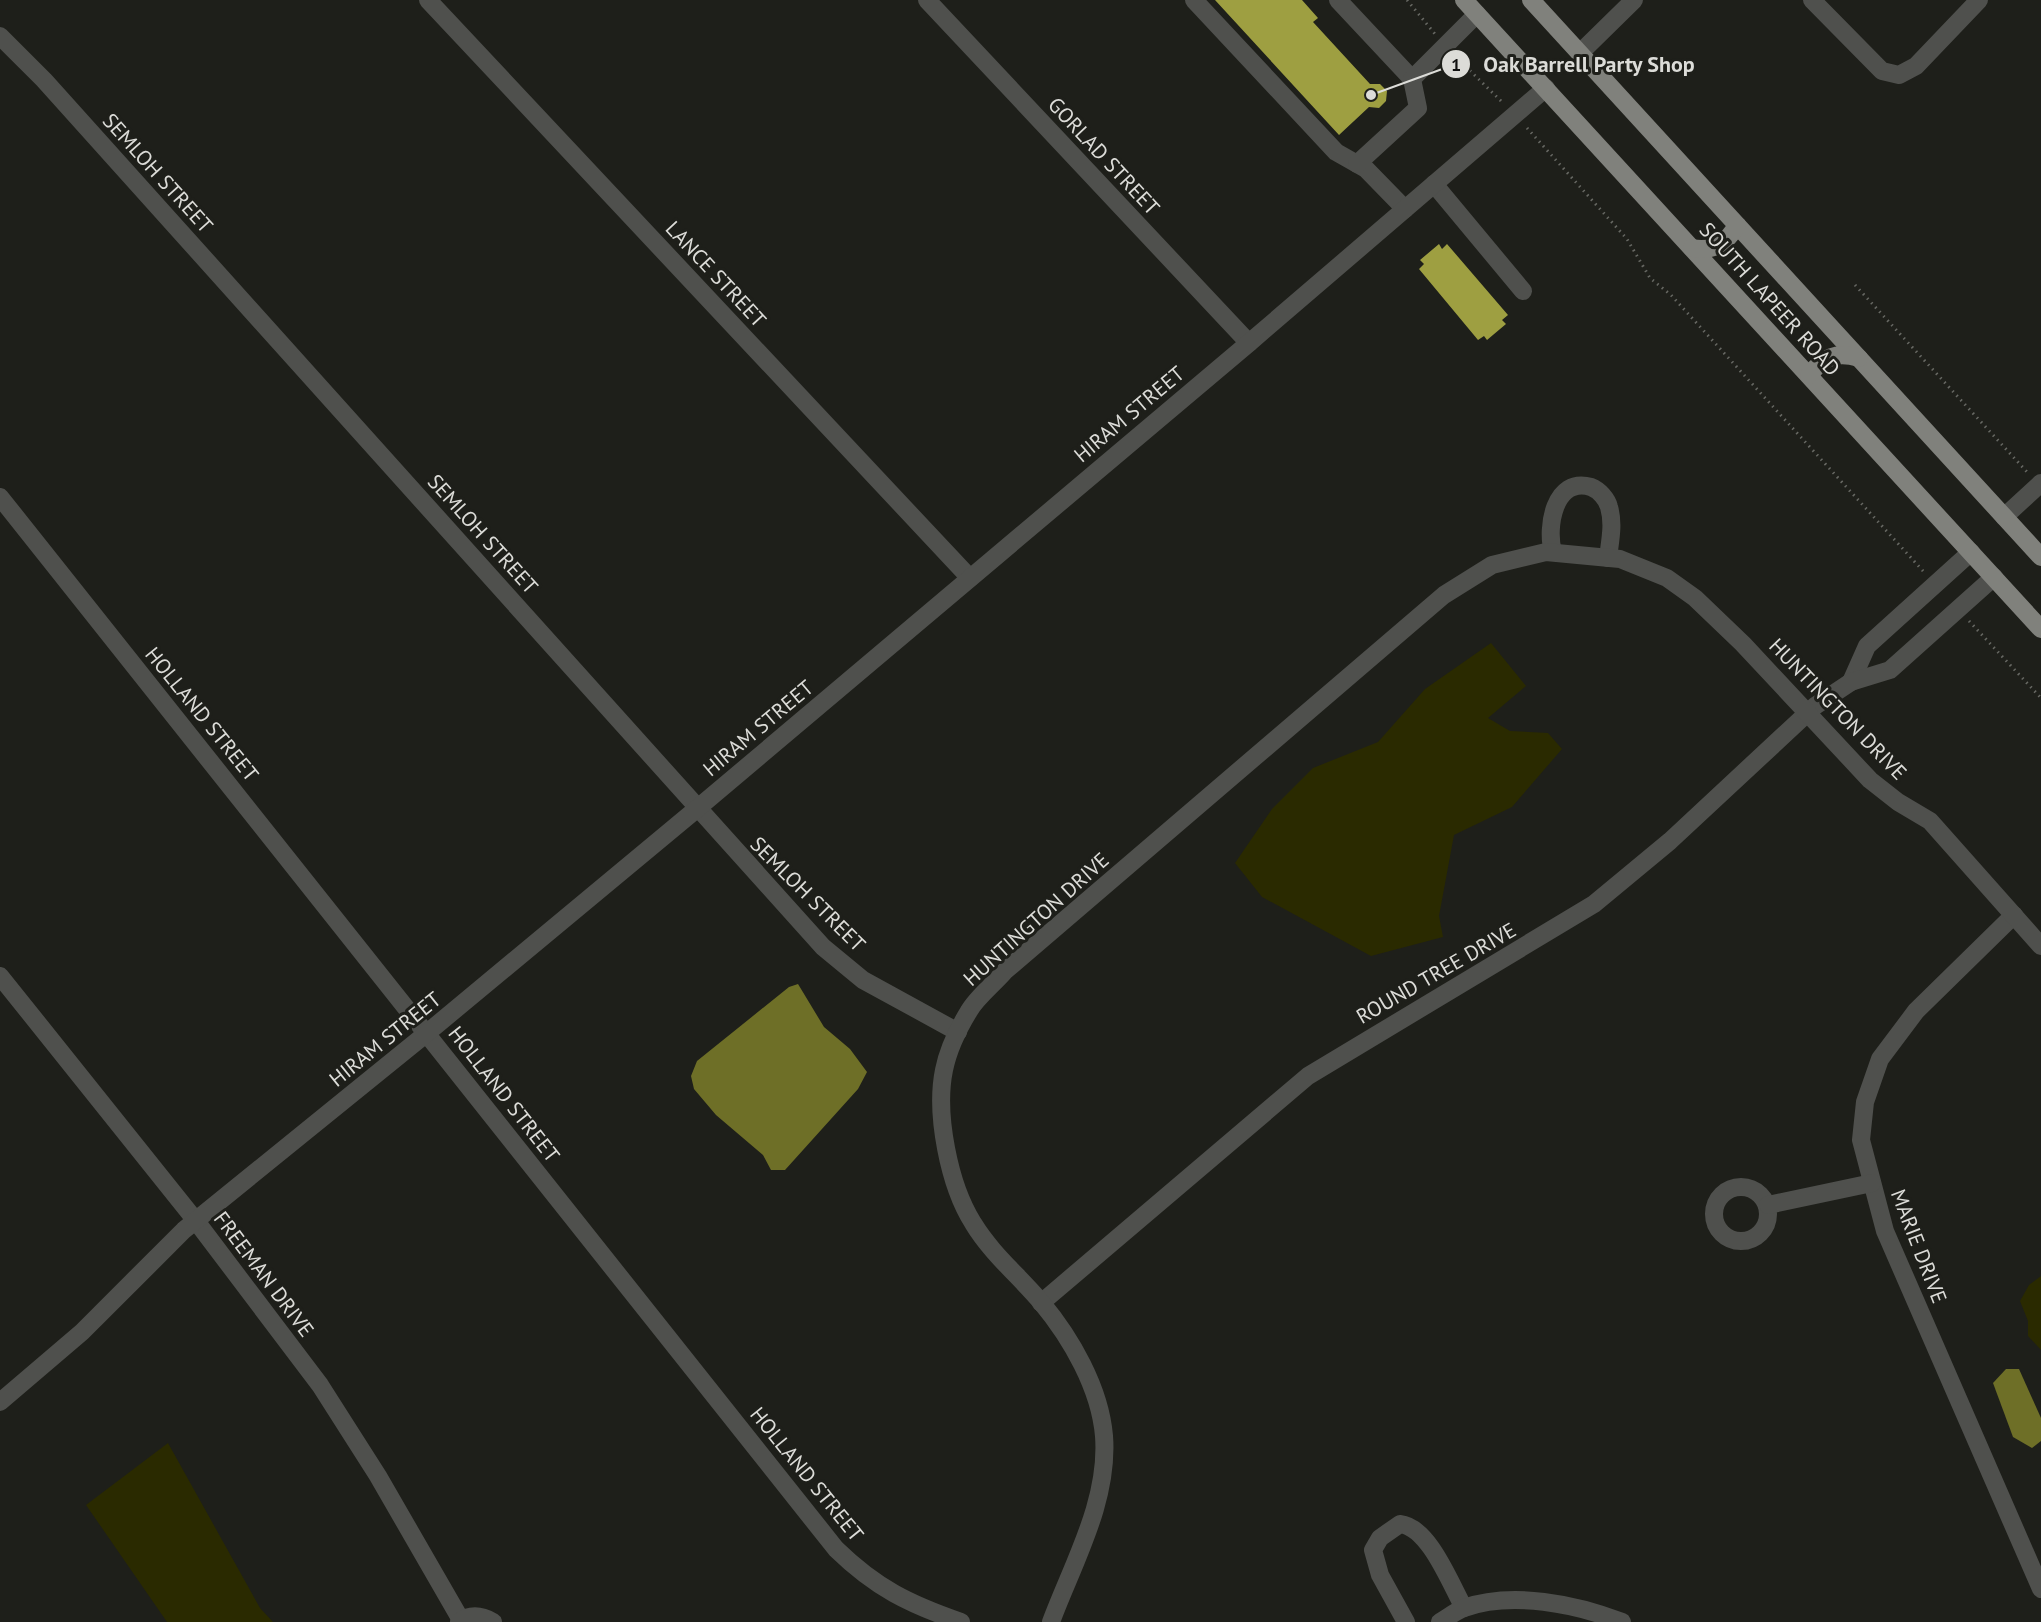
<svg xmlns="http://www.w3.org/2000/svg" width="2041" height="1622" viewBox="0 0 2041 1622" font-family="'PT Sans',sans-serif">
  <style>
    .green { fill: #2a2a00 }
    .water { fill: #6e6f27 }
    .building { fill: #9e9f41 }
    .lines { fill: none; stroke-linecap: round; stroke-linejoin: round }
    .path { stroke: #676863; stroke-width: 3; stroke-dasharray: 1.5 4.5; stroke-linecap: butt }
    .minor { stroke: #4f504d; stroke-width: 18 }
    .major { stroke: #80817c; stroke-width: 18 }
    .labels { text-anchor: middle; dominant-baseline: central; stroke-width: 6; stroke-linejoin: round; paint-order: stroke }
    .street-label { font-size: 21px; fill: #dcdcd8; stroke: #1e1f1a }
    .leader { fill: none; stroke: #dcdcd8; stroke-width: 2 }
    .callout-dot { fill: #dcdcd8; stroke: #1e1f1a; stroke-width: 2 }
    .mark-label { font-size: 18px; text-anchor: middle; font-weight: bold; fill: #111 }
    .callout-label { font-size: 22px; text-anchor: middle; font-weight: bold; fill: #dcdcd8; stroke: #1e1f1a; stroke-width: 6; stroke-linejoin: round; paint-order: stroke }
  </style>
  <rect width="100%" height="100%" fill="#1e1f1a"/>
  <g class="green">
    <polygon points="1491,643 1526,686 1488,718 1510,731 1548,733 1562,749 1512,807 1454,835 1439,916 1443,937 1371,956 1262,897 1235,863 1272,809 1313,768 1378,742 1425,689"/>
    <polygon points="2041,1276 2041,1350 2028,1336 2028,1321 2020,1301 2029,1285"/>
    <polygon points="168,1443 260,1608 273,1622 167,1622 86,1505"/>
  </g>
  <g class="water">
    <polygon points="798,984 824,1027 850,1049 867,1072 858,1089 785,1170 771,1170 763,1155 716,1115 694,1089 691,1076 697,1061 789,987"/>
    <polygon points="2006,1369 2019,1369 2041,1418 2041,1441 2032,1448 2013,1437 1993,1383"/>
  </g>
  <g class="building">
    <polygon points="1215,0 1302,0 1318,18 1313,22 1370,84 1380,84 1387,91 1386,101 1379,108 1369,107 1339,135"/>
    <polygon points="1439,244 1442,249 1447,244 1508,315 1502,320 1506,324 1487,340 1484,336 1478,340 1419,269 1424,264 1420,260"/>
  </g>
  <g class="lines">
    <g class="path">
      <polyline points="1407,0 1435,34"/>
      <polyline points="1457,58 1502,102"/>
      <polyline points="1527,128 1627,239 1650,278 1671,295 1924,572"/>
      <polyline points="1855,285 2028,473"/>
      <polyline points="1969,621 2041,698"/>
    </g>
    <g class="minor">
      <polyline points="428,0 970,578"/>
      <polyline points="927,0 1249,343"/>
      <polyline points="1194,0 1336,152 1366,169 1405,209"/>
      <polyline points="1338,0 1412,79"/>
      <polyline points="1812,0 1882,71 1899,75 1916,66 1979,0"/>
      <polyline points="0,36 44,80 823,947 863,980 958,1032"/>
      <polyline points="1580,53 1634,0"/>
      <polyline points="1357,164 1418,108 1412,79 1477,14"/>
      <polyline points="1434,184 1523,291"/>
      <path d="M0,497L836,1549C876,1588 909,1604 961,1622"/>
      <polyline points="2004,517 2041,483"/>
      <path d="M1553,552C1546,528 1554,476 1591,487C1599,490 1607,499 1609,507C1614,524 1610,541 1608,558"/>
      <polyline points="1851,682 1867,646 1971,552"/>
      <polyline points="2014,915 1916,1011 1880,1059 1865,1102 1861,1140 1885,1231 2041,1589"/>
      <polyline points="0,976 196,1221 320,1385 378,1476 461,1620"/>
      <circle cx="1741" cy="1214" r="27"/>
      <polyline points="1768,1205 1872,1183"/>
      <polyline points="1041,1303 1308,1076 1594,904 1670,841 1815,706 1851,682 1890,670 1994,577"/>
      <polyline points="0,1402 82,1332 184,1230 427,1033 699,807 1249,343 1546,88"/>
      <path d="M459,1622C470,1614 481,1615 493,1622"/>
      <path d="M1051,1622C1073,1563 1109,1501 1104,1436C1100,1388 1071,1338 1041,1302C1019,1276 991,1253 973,1223C949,1185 935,1114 944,1070C948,1050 958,1029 969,1011C977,997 994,984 1005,971L1444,595L1492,565L1546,552L1620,559L1667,578L1695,598L1743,644L1870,780L1898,802L1930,821L2041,946"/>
      <path d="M1406,1622L1380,1575L1373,1550L1380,1538L1400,1524C1429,1527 1450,1583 1464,1608"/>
      <path d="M1440,1622C1447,1618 1456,1611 1464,1608C1512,1591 1576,1604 1622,1622"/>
    </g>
    <g class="major">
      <polyline points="1464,0 2041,629"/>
      <polyline points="1531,0 2041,557"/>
      <path d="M1692,248C1713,252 1727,243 1737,225"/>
      <path d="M1809,375C1824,357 1836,351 1859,358"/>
    </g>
  </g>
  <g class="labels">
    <g class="street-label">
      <text transform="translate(1104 156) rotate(47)">GORLAD STREET</text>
      <text transform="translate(158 173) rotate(48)">SEMLOH STREET</text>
      <text transform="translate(716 274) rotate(47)">LANCE STREET</text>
      <text transform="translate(1770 299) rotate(48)">SOUTH LAPEER ROAD</text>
      <text transform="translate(1129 414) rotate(-40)">HIRAM STREET</text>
      <text transform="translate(483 534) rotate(48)">SEMLOH STREET</text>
      <text transform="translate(1838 709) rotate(46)">HUNTINGTON DRIVE</text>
      <text transform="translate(202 714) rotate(51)">HOLLAND STREET</text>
      <text transform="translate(758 728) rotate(-40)">HIRAM STREET</text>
      <text transform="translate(808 894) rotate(45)">SEMLOH STREET</text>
      <text transform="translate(1036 919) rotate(-42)">HUNTINGTON DRIVE</text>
      <text transform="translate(1436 973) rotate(-30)">ROUND TREE DRIVE</text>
      <text transform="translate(385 1039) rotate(-39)">HIRAM STREET</text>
      <text transform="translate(504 1094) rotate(52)">HOLLAND STREET</text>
      <text transform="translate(1919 1246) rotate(69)">MARIE DRIVE</text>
      <text transform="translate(264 1274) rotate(53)">FREEMAN DRIVE</text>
      <text transform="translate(807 1474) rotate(51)">HOLLAND STREET</text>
    </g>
  </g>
  <path class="leader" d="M1371 95L1456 64"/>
  <g class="callout-dot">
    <circle cx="1371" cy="95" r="6"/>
    <circle cx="1456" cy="64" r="15"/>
  </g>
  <g class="mark-label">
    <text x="1456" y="71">1</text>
  </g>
  <g class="callout-label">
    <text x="1589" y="72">Oak Barrell Party Shop</text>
  </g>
</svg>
